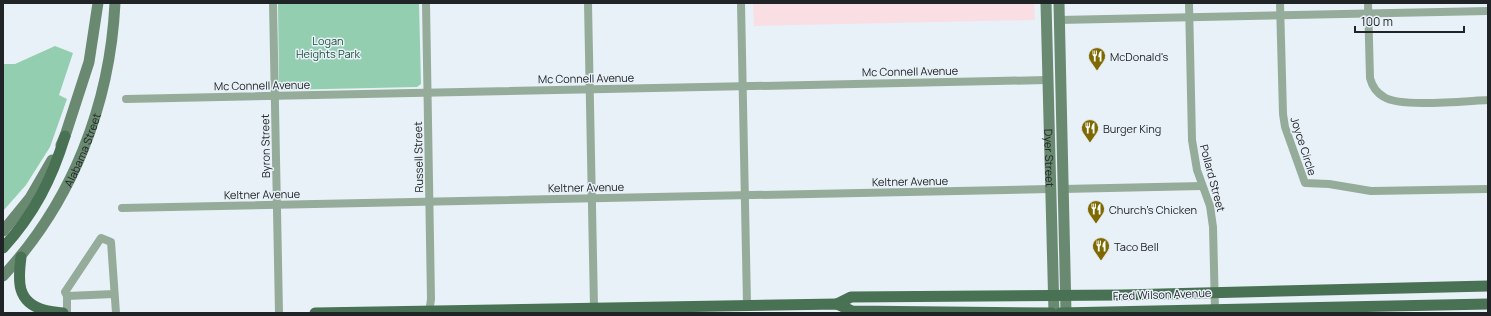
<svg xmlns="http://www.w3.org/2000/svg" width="1491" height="316" viewBox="0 0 1491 316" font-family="Manrope,sans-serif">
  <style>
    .commercial { fill: #f9dee3 }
    .green { fill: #94ceb0 }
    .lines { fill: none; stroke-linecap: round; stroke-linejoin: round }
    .minor { stroke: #95ac9a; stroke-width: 8 }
    .secondary { stroke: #698a71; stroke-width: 11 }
    .primary { stroke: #497254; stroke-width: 11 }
    .labels { text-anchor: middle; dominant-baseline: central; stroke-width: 3; stroke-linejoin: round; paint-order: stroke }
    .park-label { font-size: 11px; fill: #1e503a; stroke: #e8f1f8 }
    .poi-label { font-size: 11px; fill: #212426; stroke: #e8f1f8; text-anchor: start }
    .street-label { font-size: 11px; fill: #212426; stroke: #e8f1f8 }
  </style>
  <rect width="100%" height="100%" fill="#e8f1f8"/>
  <polygon class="commercial" points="753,3 1034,3 1035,20 754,26"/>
  <g class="green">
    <polygon points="278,3 419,3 421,84 417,87 281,90 279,87"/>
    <polygon points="55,46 73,53 59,95 67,99 50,147 26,185 3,211 3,64 15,64"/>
  </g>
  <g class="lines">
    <g class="minor">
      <polyline points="273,3 279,313"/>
      <polyline points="426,3 431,299 429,313"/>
      <polyline points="588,3 594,307"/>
      <polyline points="741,3 747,304"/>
      <polyline points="1189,3 1192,140 1197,170 1210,206 1213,227 1215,310"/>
      <polyline points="1280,3 1283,114 1285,127 1305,183 1329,184 1371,191 1488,189"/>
      <path d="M1368,3L1370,78C1372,86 1377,93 1384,97C1401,108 1465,101 1488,100"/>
      <polyline points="1059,20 1488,11"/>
      <polyline points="126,99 1047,80"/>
      <polyline points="1063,189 1202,186"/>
      <polyline points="122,208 1050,189"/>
      <polyline points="114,294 67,296 65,292 101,238 111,242 116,313"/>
      <polyline points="67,313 67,296"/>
    </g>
    <g class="secondary">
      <path id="s1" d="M1046,3L1054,313"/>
      <polyline points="1059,3 1066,313"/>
      <polyline points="61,145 65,136 89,62 98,3"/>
      <polyline points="3,231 30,198 52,160"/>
      <path id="s2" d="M3,276C72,202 110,105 115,3"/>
    </g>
    <g class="primary">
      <path d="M3,248C34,214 52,179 65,136"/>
      <path d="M21,257C18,280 16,302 44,310C50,312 57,312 63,313"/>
      <polyline points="837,304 851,297 1122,295 1488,286"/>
      <polyline points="315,313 837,304 852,311 1052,313"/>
      <polyline points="1060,313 1488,304"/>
    </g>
  </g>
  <defs>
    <g id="restaurant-pin" transform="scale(0.9)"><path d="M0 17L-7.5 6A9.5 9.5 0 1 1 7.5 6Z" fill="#7f6901" stroke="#e8f1f8"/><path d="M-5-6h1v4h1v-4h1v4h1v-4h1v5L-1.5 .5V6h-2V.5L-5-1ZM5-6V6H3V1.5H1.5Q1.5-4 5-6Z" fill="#fff"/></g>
  </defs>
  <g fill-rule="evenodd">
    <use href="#restaurant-pin" x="1097" y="56"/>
    <use href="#restaurant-pin" x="1090" y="128"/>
    <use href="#restaurant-pin" x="1096" y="209"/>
    <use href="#restaurant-pin" x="1101" y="246"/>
  </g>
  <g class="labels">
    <g class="park-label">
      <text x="328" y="40">Logan<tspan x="328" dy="13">Heights Park</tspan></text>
    </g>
    <g class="poi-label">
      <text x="1110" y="56">McDonald's</text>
      <text x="1103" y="128">Burger King</text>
      <text x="1109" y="209">Church's Chicken</text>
      <text x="1114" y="246">Taco Bell</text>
    </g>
    <g class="street-label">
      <text transform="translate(910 71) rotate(-1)">Mc Connell Avenue</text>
      <text transform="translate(586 78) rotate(-1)">Mc Connell Avenue</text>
      <text transform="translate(262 85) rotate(-1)">Mc Connell Avenue</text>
      <text transform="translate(265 146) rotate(-91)">Byron Street</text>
      <text transform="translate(1304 146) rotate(72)">Joyce Circle</text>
      <text stroke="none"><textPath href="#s2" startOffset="150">Alabama Street</textPath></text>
      <text transform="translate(418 157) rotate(-91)">Russell Street</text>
      <text stroke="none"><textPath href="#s1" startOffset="155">Dyer Street</textPath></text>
      <text transform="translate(1213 178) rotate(75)">Pollard Street</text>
      <text transform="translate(910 181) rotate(-1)">Keltner Avenue</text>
      <text transform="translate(586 187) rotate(-1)">Keltner Avenue</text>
      <text transform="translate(262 194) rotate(-1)">Keltner Avenue</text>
      <text transform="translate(1162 294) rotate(-2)">Fred Wilson Avenue</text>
    </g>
  </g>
  <rect width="1491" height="316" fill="none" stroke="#212426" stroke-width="8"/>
  <path d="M1355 26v6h109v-6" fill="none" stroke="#212426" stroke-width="2"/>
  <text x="1361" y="26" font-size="12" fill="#212426" stroke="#e8f1f8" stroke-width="3" paint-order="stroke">100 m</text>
</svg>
